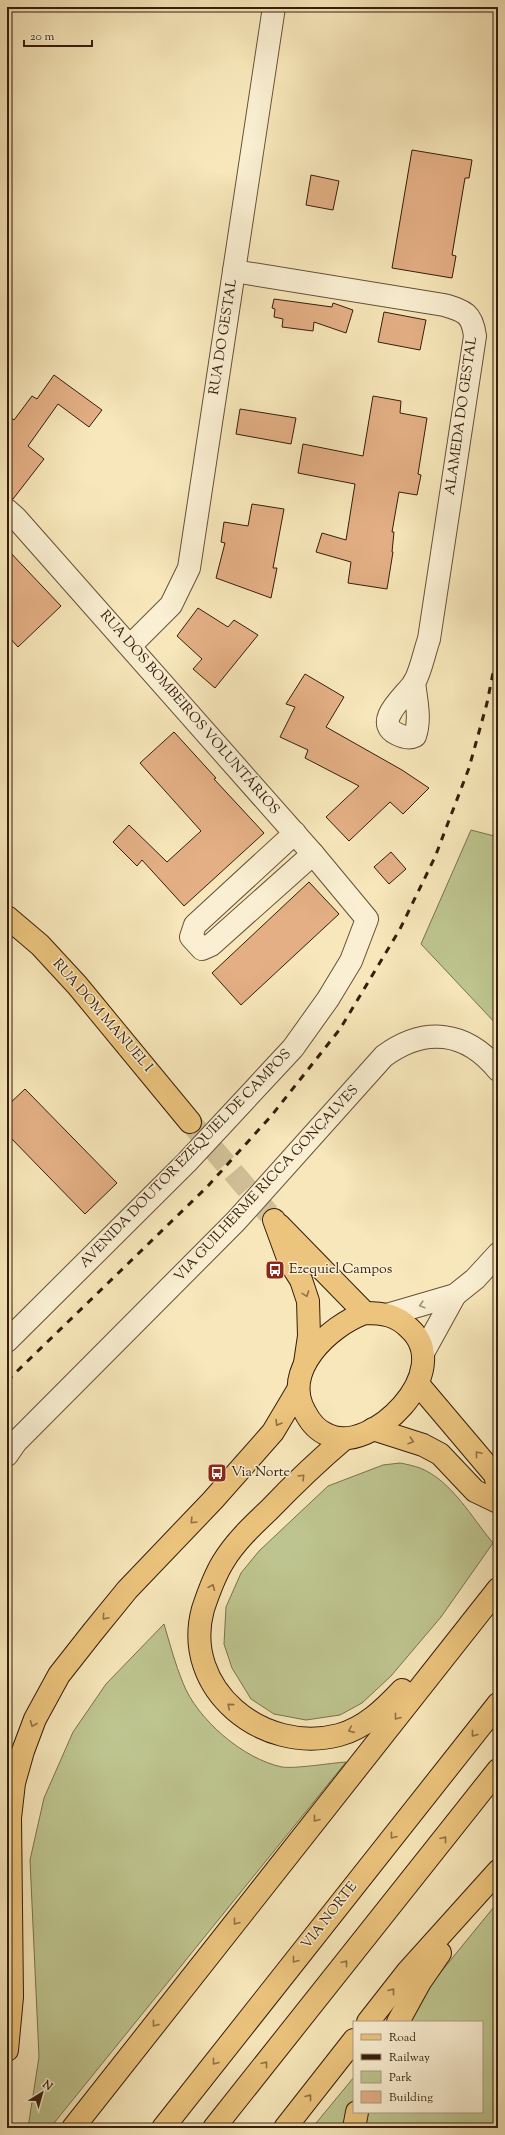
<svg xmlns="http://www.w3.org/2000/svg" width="505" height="2135" viewBox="0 0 505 2135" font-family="'Sorts Mill Goudy',serif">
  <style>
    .green { fill: #bec58f; stroke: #7a714e }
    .building { fill: #e4af85; stroke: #351d0c }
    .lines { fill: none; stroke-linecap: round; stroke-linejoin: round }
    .major-tunnel { stroke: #d0bf97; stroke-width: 22; stroke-dasharray: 22 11; stroke-linecap: butt }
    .minor-casing { stroke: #665038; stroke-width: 24 }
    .major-casing { stroke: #351d0c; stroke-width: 24 }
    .highway-casing { stroke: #351d0c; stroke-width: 24 }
    .minor { stroke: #faefd2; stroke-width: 22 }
    .major { stroke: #ecc47d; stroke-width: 22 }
    .highway { stroke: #ecc47d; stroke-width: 22 }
    .rail { stroke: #351d0c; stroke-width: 3; stroke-dasharray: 7 7; stroke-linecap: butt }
    .oneway { stroke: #907044 }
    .oneway2 { stroke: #a19079 }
    .labels { text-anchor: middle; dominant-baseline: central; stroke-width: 3; stroke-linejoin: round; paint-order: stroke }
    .street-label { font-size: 14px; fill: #351d0c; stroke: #faefd2 }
    .poi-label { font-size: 14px; fill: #351d0c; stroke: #faefd2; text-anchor: start }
  </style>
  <rect width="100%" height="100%" fill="#f7e7ba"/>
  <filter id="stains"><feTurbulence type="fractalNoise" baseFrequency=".005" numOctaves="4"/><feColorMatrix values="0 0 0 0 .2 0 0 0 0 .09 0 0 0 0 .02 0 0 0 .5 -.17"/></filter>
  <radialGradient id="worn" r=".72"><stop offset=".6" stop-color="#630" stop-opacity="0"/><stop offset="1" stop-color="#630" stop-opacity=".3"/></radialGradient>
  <g class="green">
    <polygon points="471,830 498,837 498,1026 421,944"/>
    <path d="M400,1463C406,1464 414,1466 420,1468C452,1481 472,1518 493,1543L441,1617L391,1676L362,1703L340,1715L306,1720L274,1714L251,1699L232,1668L224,1644L226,1607L241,1573L259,1551L328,1486L383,1465Z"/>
    <path d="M164,1624C170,1644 175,1664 183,1683C197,1719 243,1759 282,1767C295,1769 331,1763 346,1762L50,2128H28L39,2057L30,1860L44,1798L73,1732L106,1684Z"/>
    <polygon points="498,1902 498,2128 312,2128 354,2077 354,2112 482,2112 482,2022 400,2022"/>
  </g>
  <g class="building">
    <polygon points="412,150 472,160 469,178 465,178 452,255 456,256 452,278 392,268"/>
    <polygon points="311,175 339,181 333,210 306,205"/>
    <polygon points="274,299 332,307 333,303 353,310 346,333 314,322 313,331 282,327 283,319 274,317 275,309 272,308"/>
    <polygon points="384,312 426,320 420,350 378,342"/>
    <polygon points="54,375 102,410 89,427 58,404 28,446 44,459 13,499 7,498 7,415 14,420 32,396 37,399"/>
    <polygon points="373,396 401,401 400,413 427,418 418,474 421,475 417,495 399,492 392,532 394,532 392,552 393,552 387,589 348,583 351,562 316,552 322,533 346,540 355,484 298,473 303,444 363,456"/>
    <polygon points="240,409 296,418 291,444 236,434"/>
    <polygon points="252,504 284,509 273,568 277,568 271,598 216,578 225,543 221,542 224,522 248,526"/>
    <polygon points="7,549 61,606 18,647 7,635"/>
    <polygon points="198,608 228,627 234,620 258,635 215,688 193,669 202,659 177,636"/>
    <polygon points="305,674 344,697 326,727 402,770 429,788 403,814 390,802 349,841 326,817 359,786 305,758 308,750 280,737 295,707 286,704"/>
    <polygon points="174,732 216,778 214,779 264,833 184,906 142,860 137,866 113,842 129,825 167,862 201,831 140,763"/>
    <polygon points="391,852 406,869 389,884 374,867"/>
    <polygon points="309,882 339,914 241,1005 212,973"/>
    <polygon points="25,1089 117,1183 85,1214 7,1134 7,1106"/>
  </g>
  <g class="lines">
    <polyline class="major-tunnel" points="190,1122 274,1220"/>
    <g class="minor-casing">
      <g id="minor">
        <path d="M234,271L444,305C464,311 472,313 475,336L429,639C424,653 421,671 414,683C405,696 372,722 397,734C403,737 409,739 415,736C421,719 416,700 414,682"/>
        <polyline points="7,510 16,518 313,854 367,919 351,961 328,999 293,1048 187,1162 7,1341"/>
        <polyline points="130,646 171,605 189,568 274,7"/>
        <polyline points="295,833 195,925 191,937 202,949 211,945 313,854"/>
        <polyline points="390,1314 455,1295 475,1279 498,1254"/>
        <polyline points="423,1353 455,1295"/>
        <path d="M7,1455L16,1442L236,1221L384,1056C425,1026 466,1031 498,1070"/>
      </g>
    </g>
    <g class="major-casing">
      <g id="major">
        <polyline points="7,917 40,945 77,985 190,1122"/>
        <polyline points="274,1220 289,1261 301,1280 308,1301 309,1336 305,1363"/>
        <polyline points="279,1225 365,1313"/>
        <path d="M365,1313C383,1313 396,1315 409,1328C457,1371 371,1456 328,1435C318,1431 310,1422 305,1412C281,1371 329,1326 365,1313Z"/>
        <polyline points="418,1384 495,1475 498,1487"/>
        <polyline points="373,1429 423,1445 440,1454 475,1491 498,1502"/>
      </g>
    </g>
    <g class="highway-casing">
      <g id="highway">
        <path d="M344,1439C318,1461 293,1485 269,1510C253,1525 235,1542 223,1562C215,1575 208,1594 203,1609C181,1689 263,1755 339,1735C365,1728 384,1709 402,1690"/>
        <polyline points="368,2022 408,1971 498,1871"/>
        <polyline points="398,2022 420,1982 440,1953"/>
        <polyline points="7,2050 12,1997 10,1818 14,1783 23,1751 35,1719 59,1675 92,1633 127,1590 213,1500 273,1432 298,1390"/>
        <polyline points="73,2128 498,1589"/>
        <polyline points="163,2128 498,1704"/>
        <polyline points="214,2128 498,1770"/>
        <polyline points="285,2128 354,2040"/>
        <polyline points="354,2128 357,2112"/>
      </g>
    </g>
    <use href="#minor" class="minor"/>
    <use href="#major" class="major"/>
    <use href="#highway" class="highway"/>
    <polyline class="rail" points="7,1381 207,1187 272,1115 340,1029 400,929 435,857 469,768 487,703 498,648"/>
  </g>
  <defs><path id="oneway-chevron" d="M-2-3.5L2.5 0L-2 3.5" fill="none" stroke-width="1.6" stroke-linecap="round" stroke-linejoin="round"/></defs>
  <g class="oneway">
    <use href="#oneway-chevron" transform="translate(306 1294) rotate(70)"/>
    <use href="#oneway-chevron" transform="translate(278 1423) rotate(121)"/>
    <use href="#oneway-chevron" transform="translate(411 1441) rotate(18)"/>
    <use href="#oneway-chevron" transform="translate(478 1454) rotate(-130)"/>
    <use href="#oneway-chevron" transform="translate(302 1477) rotate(-45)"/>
    <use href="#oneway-chevron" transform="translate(193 1521) rotate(134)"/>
    <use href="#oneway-chevron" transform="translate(212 1587) rotate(-67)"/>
    <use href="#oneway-chevron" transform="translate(105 1617) rotate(130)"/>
    <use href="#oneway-chevron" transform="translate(230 1706) rotate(-140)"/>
    <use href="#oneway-chevron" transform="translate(397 1717) rotate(128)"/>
    <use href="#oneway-chevron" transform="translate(33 1724) rotate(112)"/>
    <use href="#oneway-chevron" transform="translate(351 1730) rotate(156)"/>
    <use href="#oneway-chevron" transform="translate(474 1734) rotate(128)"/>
    <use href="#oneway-chevron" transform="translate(316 1819) rotate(128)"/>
    <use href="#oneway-chevron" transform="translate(393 1836) rotate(128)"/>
    <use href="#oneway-chevron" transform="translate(444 1839) rotate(-52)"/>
    <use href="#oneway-chevron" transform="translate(236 1922) rotate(128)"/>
    <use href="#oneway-chevron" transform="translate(295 1960) rotate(128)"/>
    <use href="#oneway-chevron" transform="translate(345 1963) rotate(-52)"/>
    <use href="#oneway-chevron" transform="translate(392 1991) rotate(-52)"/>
    <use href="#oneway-chevron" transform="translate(155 2024) rotate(128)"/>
    <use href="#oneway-chevron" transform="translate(215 2062) rotate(128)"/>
    <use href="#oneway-chevron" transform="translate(265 2064) rotate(-52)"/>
    <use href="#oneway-chevron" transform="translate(309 2097) rotate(-52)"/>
  </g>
  <use class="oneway2" href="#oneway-chevron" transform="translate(422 1305) rotate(163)"/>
  <defs>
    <g id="bus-square" transform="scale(1)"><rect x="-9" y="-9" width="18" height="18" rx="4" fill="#8f2418" stroke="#faefd2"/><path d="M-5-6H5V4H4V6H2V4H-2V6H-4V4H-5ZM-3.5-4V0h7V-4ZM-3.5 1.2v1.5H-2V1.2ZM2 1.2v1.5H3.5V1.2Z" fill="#fff"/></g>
  </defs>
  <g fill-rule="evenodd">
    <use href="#bus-square" x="275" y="1270"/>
    <use href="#bus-square" x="217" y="1473"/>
  </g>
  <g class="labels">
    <g class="street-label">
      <text transform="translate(224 337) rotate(-81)">RUA DO GESTAL</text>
      <text transform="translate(462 416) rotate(-82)">ALAMEDA DO GESTAL</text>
      <text transform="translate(189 713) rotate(49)">RUA DOS BOMBEIROS VOLUNTÁRIOS</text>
      <text transform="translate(102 1016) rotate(49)">RUA DOM MANUEL I</text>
      <text transform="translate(186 1159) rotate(-46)">AVENIDA DOUTOR EZEQUIEL DE CAMPOS</text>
      <text transform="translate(267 1184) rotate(-47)">VIA GUILHERME RICCA GONÇALVES</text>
      <text transform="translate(330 1916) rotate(-52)">VIA NORTE</text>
    </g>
    <g class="poi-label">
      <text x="289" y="1270">Ezequiel Campos</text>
      <text x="231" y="1473">Via Norte</text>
    </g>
  </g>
  <rect width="505" height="2135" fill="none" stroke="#f7e7ba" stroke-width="24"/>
  <rect x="8" y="8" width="489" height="2119" fill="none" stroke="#351d0c" stroke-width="2"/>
  <rect x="12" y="12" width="481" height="2111" fill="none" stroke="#351d0c"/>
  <rect x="353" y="2021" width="130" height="92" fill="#faefd2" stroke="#ab9b83"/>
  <rect x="361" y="2034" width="20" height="6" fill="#ecc47d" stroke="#ab9b83"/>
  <text x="389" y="2041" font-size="12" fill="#351d0c">Road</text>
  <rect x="361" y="2054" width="20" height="6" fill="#351d0c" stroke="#ab9b83"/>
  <text x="389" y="2061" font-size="12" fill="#351d0c">Railway</text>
  <rect x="361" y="2071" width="20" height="12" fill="#bec58f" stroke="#ab9b83"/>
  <text x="389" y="2081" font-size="12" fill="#351d0c">Park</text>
  <rect x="361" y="2091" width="20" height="12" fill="#e4af85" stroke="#ab9b83"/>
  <text x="389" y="2101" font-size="12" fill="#351d0c">Building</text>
  <g transform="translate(42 2093) rotate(37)" stroke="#faefd2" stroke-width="3" paint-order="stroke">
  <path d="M0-3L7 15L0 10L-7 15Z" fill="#351d0c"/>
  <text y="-6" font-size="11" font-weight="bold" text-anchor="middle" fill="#351d0c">N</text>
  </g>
  <path d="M24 40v6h68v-6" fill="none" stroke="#351d0c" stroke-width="2"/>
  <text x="30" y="40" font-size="12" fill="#351d0c" stroke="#faefd2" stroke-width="3" paint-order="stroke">20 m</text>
  <rect width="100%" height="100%" filter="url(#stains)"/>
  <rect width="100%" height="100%" fill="url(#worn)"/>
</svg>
